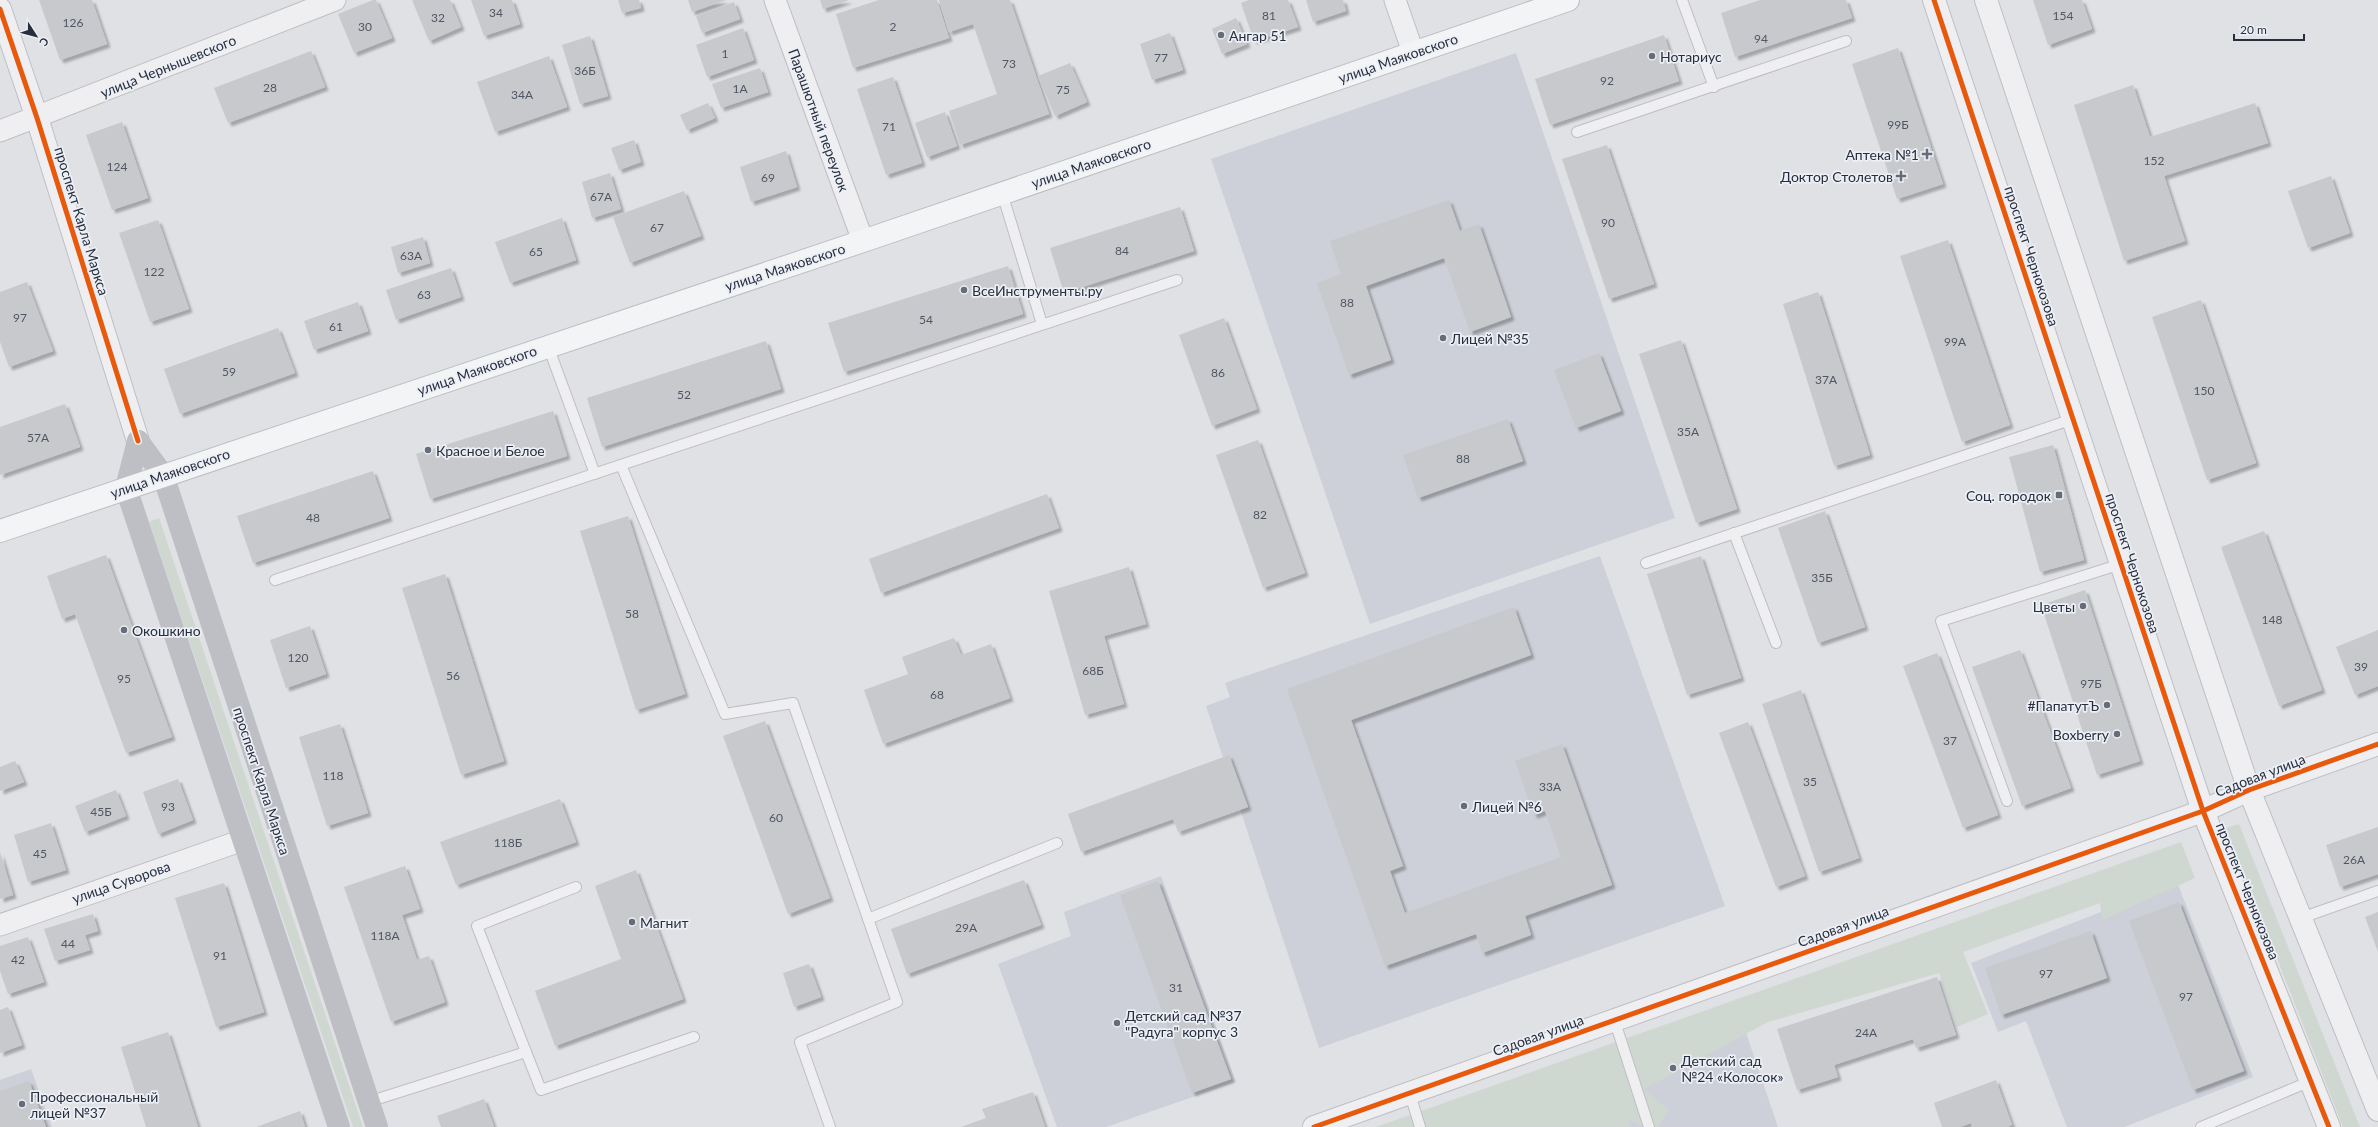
<svg xmlns="http://www.w3.org/2000/svg" width="2378" height="1127" viewBox="0 0 2378 1127" font-family="Lato,sans-serif">
  <style>
    .built { fill: #cdd0d8 }
    .green { fill: #cfd8d0 }
    .building { fill: #c7c9cd; filter: url(#shadow) }
    .lines { fill: none; stroke-linecap: round; stroke-linejoin: round }
    .service-casing { stroke: #bebfc3; stroke-width: 12 }
    .minor-casing { stroke: #bebfc3; stroke-width: 23 }
    .tertiary-casing { stroke: #bebfc3; stroke-width: 24 }
    .primary-casing { stroke: #bcbec2; stroke-width: 24 }
    .service { stroke: #efeff1; stroke-width: 10 }
    .minor { stroke: #efeff1; stroke-width: 21 }
    .tertiary { stroke: #efeff1; stroke-width: 22 }
    .secondary { stroke: #bdbfc4; stroke-width: 22 }
    .primary { stroke: #f3f4f5; stroke-width: 22 }
    .cycleway-casing { stroke: #eceff5; stroke-width: 8 }
    .cycleway { stroke: #e8590c; stroke-width: 5 }
    .poi-dot { fill: #676d78; stroke: #eceff5; stroke-width: 1.5 }
    .labels { text-anchor: middle; dominant-baseline: central; stroke-width: 3.5; stroke-linejoin: round; paint-order: stroke }
    .number-label { font-size: 12px; fill: #505662 }
    .poi-label { font-size: 14px; fill: #272e3d; stroke: #eceff5; text-anchor: start }
    .street-label { font-size: 14px; fill: #272e3d; stroke: #eceff5 }
  </style>
  <defs>
    <filter id="shadow"><feDropShadow dx="3.5" dy="3.5" stdDeviation="1" flood-color="#0004"/></filter>
  </defs>
  <rect width="100%" height="100%" fill="#dfe1e5"/>
  <g class="built">
    <polygon points="1516,53 1675,518 1370,624 1211,159"/>
    <polygon points="1600,556 1725,906 1319,1048 1206,706 1230,697 1225,683"/>
    <polygon points="1161,876 1236,1082 1106,1127 1057,1127 998,964 1071,936 1064,912"/>
    <polygon points="2177,882 2253,1077 2124,1127 2067,1127 2026,1021 1998,1032 1971,963"/>
    <polygon points="1740,1015 1778,1127 1437,1127"/>
    <polygon points="31,1069 52,1127 0,1127 0,1080"/>
  </g>
  <g class="green">
    <polygon points="159,518 363,1127 353,1127 149,522"/>
    <polygon points="2239,824 2360,1127 2343,1127 2226,828"/>
    <polygon points="2181,842 2195,878 2102,920 2100,903 1963,952 1988,1014 1957,1027 1939,973 1768,1022 1644,1089 1669,1110 1658,1127 1646,1127 1629,1120 1630,1127 1376,1127"/>
  </g>
  <g class="building">
    <polygon points="39,0 92,0 107,44 60,60"/>
    <polygon points="373,0 376,0 392,38 354,53 338,14"/>
    <polygon points="412,0 450,0 461,27 429,41"/>
    <polygon points="471,0 512,0 520,24 484,36"/>
    <polygon points="618,0 639,0 641,8 622,13"/>
    <polygon points="688,0 726,0 692,12"/>
    <polygon points="820,0 849,0 823,9"/>
    <polygon points="879,0 937,0 949,38 853,68 836,14"/>
    <polygon points="939,0 1010,0 1049,114 960,145 949,111 997,94 973,24 949,32"/>
    <polygon points="1249,0 1288,0 1298,27 1254,41 1241,3"/>
    <polygon points="1306,0 1343,0 1346,11 1313,22"/>
    <polygon points="1760,0 1846,0 1852,18 1735,57 1721,13"/>
    <polygon points="2033,0 2082,0 2092,29 2048,45"/>
    <polygon points="734,2 740,19 702,33 696,16"/>
    <polygon points="1236,18 1247,44 1222,54 1212,29"/>
    <polygon points="743,28 754,60 707,77 696,45"/>
    <polygon points="1170,33 1183,70 1152,80 1140,44"/>
    <polygon points="1664,35 1679,81 1550,125 1535,79"/>
    <polygon points="590,36 608,96 580,104 562,45"/>
    <polygon points="1898,48 1943,184 1897,199 1852,64"/>
    <polygon points="311,51 325,87 228,123 214,88"/>
    <polygon points="549,56 567,107 495,132 477,82"/>
    <polygon points="1070,63 1087,102 1055,116 1038,76"/>
    <polygon points="760,68 768,92 721,108 712,84"/>
    <polygon points="893,77 922,163 886,175 857,89"/>
    <polygon points="2133,85 2150,137 2255,103 2268,143 2164,176 2185,241 2124,261 2074,105"/>
    <polygon points="708,103 715,118 687,130 680,115"/>
    <polygon points="945,112 957,146 927,157 915,123"/>
    <polygon points="122,122 148,198 112,210 86,135"/>
    <polygon points="634,140 641,162 619,170 611,148"/>
    <polygon points="1607,145 1654,284 1609,299 1562,159"/>
    <polygon points="786,151 797,187 751,202 740,167"/>
    <polygon points="610,173 621,209 592,218 582,182"/>
    <polygon points="2331,176 2350,233 2308,248 2288,191"/>
    <polygon points="684,191 701,236 630,263 613,217"/>
    <polygon points="1449,200 1460,231 1479,224 1511,317 1470,332 1444,258 1366,286 1391,360 1349,375 1317,283 1341,274 1330,241"/>
    <polygon points="1180,207 1194,251 1064,293 1050,248"/>
    <polygon points="562,218 576,260 510,283 495,242"/>
    <polygon points="158,220 189,309 150,322 119,233"/>
    <polygon points="423,237 430,263 398,273 391,247"/>
    <polygon points="1948,240 2010,425 1962,442 1900,256"/>
    <polygon points="1008,266 1023,314 844,372 828,323"/>
    <polygon points="451,268 461,297 396,320 386,290"/>
    <polygon points="27,282 53,351 9,367 0,342 0,292"/>
    <polygon points="1818,292 1870,455 1834,466 1783,304"/>
    <polygon points="2201,300 2256,463 2207,480 2152,317"/>
    <polygon points="358,302 368,331 314,350 304,321"/>
    <polygon points="1224,318 1257,409 1212,426 1179,335"/>
    <polygon points="278,328 295,373 180,414 164,369"/>
    <polygon points="1681,340 1737,509 1696,523 1639,354"/>
    <polygon points="766,341 781,389 602,447 587,398"/>
    <polygon points="1599,353 1621,411 1576,428 1554,370"/>
    <polygon points="65,404 80,447 0,475 0,427"/>
    <polygon points="553,411 567,456 430,499 416,454"/>
    <polygon points="1508,419 1523,461 1418,498 1403,455"/>
    <polygon points="1258,440 1305,573 1263,588 1216,455"/>
    <polygon points="2053,445 2084,560 2040,572 2009,457"/>
    <polygon points="373,471 389,518 253,563 237,516"/>
    <polygon points="1047,494 1059,528 881,593 869,559"/>
    <polygon points="1825,511 1865,627 1818,643 1778,528"/>
    <polygon points="628,516 685,694 636,710 580,531"/>
    <polygon points="2264,531 2322,690 2279,706 2221,547"/>
    <polygon points="106,555 172,737 126,753 75,614 62,619 47,576"/>
    <polygon points="1701,556 1741,678 1687,695 1647,574"/>
    <polygon points="1129,567 1146,624 1104,636 1124,704 1085,715 1049,591"/>
    <polygon points="445,574 504,761 461,775 402,588"/>
    <polygon points="2085,590 2140,761 2097,775 2041,605"/>
    <polygon points="1514,607 1531,655 1351,720 1403,866 1390,871 1405,913 1561,857 1545,811 1534,815 1515,761 1562,744 1612,885 1525,916 1531,935 1482,953 1476,934 1385,966 1287,689"/>
    <polygon points="310,626 326,674 286,688 270,640"/>
    <polygon points="2378,630 2378,686 2355,695 2336,647"/>
    <polygon points="954,638 961,655 991,644 1010,698 883,744 864,690 908,674 902,657"/>
    <polygon points="2020,650 2071,788 2022,806 1972,667"/>
    <polygon points="1937,653 1998,815 1963,828 1903,666"/>
    <polygon points="1801,690 1859,858 1819,872 1762,704"/>
    <polygon points="765,721 830,898 788,914 723,736"/>
    <polygon points="1748,722 1805,876 1776,887 1719,733"/>
    <polygon points="340,724 368,813 327,826 299,737"/>
    <polygon points="1229,755 1248,807 1178,832 1173,819 1081,852 1068,814"/>
    <polygon points="15,761 24,782 0,791 0,767"/>
    <polygon points="178,779 193,820 158,834 143,792"/>
    <polygon points="116,790 126,816 85,832 75,806"/>
    <polygon points="560,799 576,842 456,885 440,842"/>
    <polygon points="51,823 66,870 28,882 14,835"/>
    <polygon points="2378,827 2378,874 2340,887 2326,845"/>
    <polygon points="0,852 13,895 0,899"/>
    <polygon points="405,866 420,909 402,915 417,960 429,956 445,1002 391,1022 344,887"/>
    <polygon points="636,870 683,999 555,1046 535,991 621,959 595,886"/>
    <polygon points="1024,880 1041,925 907,974 891,929"/>
    <polygon points="1158,881 1231,1079 1192,1093 1120,895"/>
    <polygon points="224,883 264,1012 216,1027 175,898"/>
    <polygon points="2179,902 2244,1071 2193,1090 2129,921"/>
    <polygon points="2378,912 2378,952 2365,917"/>
    <polygon points="93,914 98,931 85,935 90,950 55,961 44,929"/>
    <polygon points="2091,931 2107,978 2001,1015 1985,968"/>
    <polygon points="28,937 44,982 8,994 0,971 0,946"/>
    <polygon points="809,964 821,997 794,1007 783,973"/>
    <polygon points="1937,977 1956,1035 1916,1048 1913,1039 1834,1065 1838,1077 1797,1090 1777,1029"/>
    <polygon points="8,1007 22,1045 0,1053 0,1010"/>
    <polygon points="168,1032 198,1127 146,1127 121,1047"/>
    <polygon points="1996,1080 2012,1125 2007,1127 1972,1127 1971,1123 1960,1127 1942,1127 1934,1103"/>
    <polygon points="29,1081 46,1127 0,1127 0,1091"/>
    <polygon points="1033,1092 1045,1127 961,1127 986,1118 982,1109"/>
    <polygon points="484,1099 494,1127 441,1127 437,1116"/>
    <polygon points="300,1111 305,1127 256,1127"/>
  </g>
  <g class="lines">
    <g class="service-casing">
      <g id="service">
        <polyline points="1682,0 1714,87"/>
        <polyline points="1577,132 1846,41"/>
        <polyline points="1002,193 1042,324"/>
        <polyline points="548,346 595,474"/>
        <polyline points="621,465 725,714 793,703 897,1002 800,1042 830,1127"/>
        <polyline points="1734,533 1776,643"/>
        <polyline points="1646,563 2073,419"/>
        <polyline points="275,580 1177,280"/>
        <polyline points="2007,801 1941,621 2121,564"/>
        <polyline points="2301,918 2378,891"/>
        <polyline points="868,919 1057,843"/>
        <polyline points="1614,1019 1649,1127"/>
        <polyline points="526,1052 477,926 576,887"/>
        <polyline points="1410,1094 1420,1127"/>
        <polyline points="368,1102 526,1052 541,1090 694,1037"/>
        <polyline points="2201,1127 2311,1081"/>
      </g>
    </g>
    <g class="minor-casing">
      <g id="minor">
        <polyline points="775,0 863,241"/>
        <polyline points="1395,0 1413,52"/>
        <polyline points="0,131 335,0"/>
        <polyline points="0,925 243,840"/>
      </g>
    </g>
    <g class="tertiary-casing">
      <g id="tertiary">
        <polyline points="1934,0 2203,811 2329,1127"/>
        <polyline points="1986,0 2249,790 2378,1110"/>
        <polyline points="0,9 37,118 138,441"/>
        <polyline points="1314,1127 2203,811 2249,790 2378,744"/>
      </g>
    </g>
    <g class="primary-casing">
      <polyline id="primary" points="0,531 863,241 1568,0"/>
    </g>
    <use href="#service" class="service"/>
    <use href="#minor" class="minor"/>
    <use href="#tertiary" class="tertiary"/>
    <g class="secondary">
      <polyline points="138,441 163,475 377,1127"/>
      <polyline points="138,441 126,488 339,1127"/>
    </g>
    <use href="#primary" class="primary"/>
    <g class="cycleway-casing">
      <g id="cycleway">
        <polyline points="1934,0 2203,811 2329,1127"/>
        <polyline points="0,9 37,118 138,441"/>
        <polyline points="1314,1127 2203,811 2249,790 2378,744"/>
      </g>
    </g>
    <use href="#cycleway" class="cycleway"/>
  </g>
  <g class="poi-dot">
    <circle cx="1221" cy="35" r="4"/>
    <circle cx="1652" cy="56" r="4"/>
    <path d="M1925 148h4v4h4v4h-4v4h-4v-4h-4v-4h4z"/>
    <path d="M1899 170h4v4h4v4h-4v4h-4v-4h-4v-4h4z"/>
    <circle cx="964" cy="290" r="4"/>
    <circle cx="1443" cy="338" r="4"/>
    <circle cx="428" cy="450" r="4"/>
    <rect x="2055" y="491" width="8" height="8" rx="2"/>
    <circle cx="2083" cy="606" r="4"/>
    <circle cx="124" cy="630" r="4"/>
    <circle cx="2107" cy="705" r="4"/>
    <circle cx="2117" cy="734" r="4"/>
    <circle cx="1464" cy="806" r="4"/>
    <circle cx="632" cy="922" r="4"/>
    <circle cx="1117" cy="1023" r="4"/>
    <circle cx="1673" cy="1068" r="4"/>
    <circle cx="22" cy="1104" r="4"/>
  </g>
  <g class="labels">
    <g class="number-label">
      <text x="496" y="12">34</text>
      <text x="1269" y="15">81</text>
      <text x="2063" y="15">154</text>
      <text x="438" y="17">32</text>
      <text x="73" y="22">126</text>
      <text x="365" y="26">30</text>
      <text x="893" y="26">2</text>
      <text x="1761" y="38">94</text>
      <text x="725" y="53">1</text>
      <text x="1161" y="57">77</text>
      <text x="1009" y="63">73</text>
      <text x="585" y="70">36Б</text>
      <text x="1607" y="80">92</text>
      <text x="270" y="87">28</text>
      <text x="740" y="88">1А</text>
      <text x="1063" y="89">75</text>
      <text x="522" y="94">34А</text>
      <text x="1898" y="124">99Б</text>
      <text x="889" y="126">71</text>
      <text x="2154" y="160">152</text>
      <text x="117" y="166">124</text>
      <text x="768" y="177">69</text>
      <text x="601" y="196">67А</text>
      <text x="1608" y="222">90</text>
      <text x="657" y="227">67</text>
      <text x="1122" y="250">84</text>
      <text x="536" y="251">65</text>
      <text x="411" y="255">63А</text>
      <text x="154" y="271">122</text>
      <text x="424" y="294">63</text>
      <text x="1347" y="302">88</text>
      <text x="20" y="317">97</text>
      <text x="926" y="319">54</text>
      <text x="336" y="326">61</text>
      <text x="1955" y="341">99А</text>
      <text x="229" y="371">59</text>
      <text x="1218" y="372">86</text>
      <text x="1826" y="379">37А</text>
      <text x="2204" y="390">150</text>
      <text x="684" y="394">52</text>
      <text x="1688" y="431">35А</text>
      <text x="38" y="437">57А</text>
      <text x="1463" y="458">88</text>
      <text x="1260" y="514">82</text>
      <text x="313" y="517">48</text>
      <text x="1822" y="577">35Б</text>
      <text x="632" y="613">58</text>
      <text x="2272" y="619">148</text>
      <text x="298" y="657">120</text>
      <text x="2361" y="666">39</text>
      <text x="1093" y="670">68Б</text>
      <text x="453" y="675">56</text>
      <text x="124" y="678">95</text>
      <text x="2091" y="683">97Б</text>
      <text x="937" y="694">68</text>
      <text x="1950" y="740">37</text>
      <text x="333" y="775">118</text>
      <text x="1810" y="781">35</text>
      <text x="1550" y="786">33А</text>
      <text x="168" y="806">93</text>
      <text x="101" y="811">45Б</text>
      <text x="776" y="817">60</text>
      <text x="508" y="842">118Б</text>
      <text x="40" y="853">45</text>
      <text x="2354" y="859">26А</text>
      <text x="966" y="927">29А</text>
      <text x="385" y="935">118А</text>
      <text x="68" y="943">44</text>
      <text x="220" y="955">91</text>
      <text x="18" y="959">42</text>
      <text x="2046" y="973">97</text>
      <text x="1176" y="987">31</text>
      <text x="2186" y="996">97</text>
      <text x="1866" y="1032">24А</text>
    </g>
    <g class="poi-label">
      <text x="1229" y="35">Ангар 51</text>
      <text x="1660" y="56">Нотариус</text>
      <text x="1919" y="154" text-anchor="end">Аптека №1</text>
      <text x="1893" y="176" text-anchor="end">Доктор Столетов</text>
      <text x="972" y="290">ВсеИнструменты.ру</text>
      <text x="1451" y="338">Лицей №35</text>
      <text x="436" y="450">Красное и Белое</text>
      <text x="2051" y="495" text-anchor="end">Соц. городок</text>
      <text x="2075" y="606" text-anchor="end">Цветы</text>
      <text x="132" y="630">Окошкино</text>
      <text x="2099" y="705" text-anchor="end">#ПапатутЪ</text>
      <text x="2109" y="734" text-anchor="end">Boxberry</text>
      <text x="1472" y="806">Лицей №6</text>
      <text x="640" y="922">Магнит</text>
      <text x="1125" y="1015">Детский сад №37<tspan x="1125" dy="16">"Радуга" корпус 3</tspan></text>
      <text x="1681" y="1060">Детский сад<tspan x="1681" dy="16">№24 «Колосок»</tspan></text>
      <text x="30" y="1096">Профессиональный<tspan x="30" dy="16">лицей №37</tspan></text>
    </g>
    <g class="street-label">
      <text transform="translate(1398 58) rotate(-19)">улица Маяковского</text>
      <text transform="translate(168 66) rotate(-22)">улица Чернышевского</text>
      <text transform="translate(819 120) rotate(70)">Парашютный переулок</text>
      <text transform="translate(1091 163) rotate(-19)">улица Маяковского</text>
      <text transform="translate(82 221) rotate(73)">проспект Карла Маркса</text>
      <text transform="translate(2032 256) rotate(72)">проспект Чернокозова</text>
      <text transform="translate(785 267) rotate(-18)">улица Маяковского</text>
      <text transform="translate(477 370) rotate(-19)">улица Маяковского</text>
      <text transform="translate(170 473) rotate(-19)">улица Маяковского</text>
      <text transform="translate(2133 563) rotate(72)">проспект Чернокозова</text>
      <text transform="translate(2260 775) rotate(-21)">Садовая улица</text>
      <text transform="translate(262 781) rotate(72)">проспект Карла Маркса</text>
      <text transform="translate(121 882) rotate(-19)">улица Суворова</text>
      <text transform="translate(2248 891) rotate(68)">проспект Чернокозова</text>
      <text transform="translate(1843 926) rotate(-20)">Садовая улица</text>
      <text transform="translate(1538 1035) rotate(-20)">Садовая улица</text>
    </g>
  </g>
  <g transform="translate(36 36) rotate(126)" stroke="#eceff5" stroke-width="3" paint-order="stroke">
  <path d="M0-3L7 15L0 10L-7 15Z" fill="#272e3d"/>
  <text y="-6" font-size="11" font-weight="bold" text-anchor="middle" fill="#272e3d">С</text>
  </g>
  <path d="M2234 34v6h70v-6" fill="none" stroke="#272e3d" stroke-width="2"/>
  <text x="2240" y="34" font-size="12" fill="#272e3d" stroke="#eceff5" stroke-width="3" paint-order="stroke">20 m</text>
</svg>
